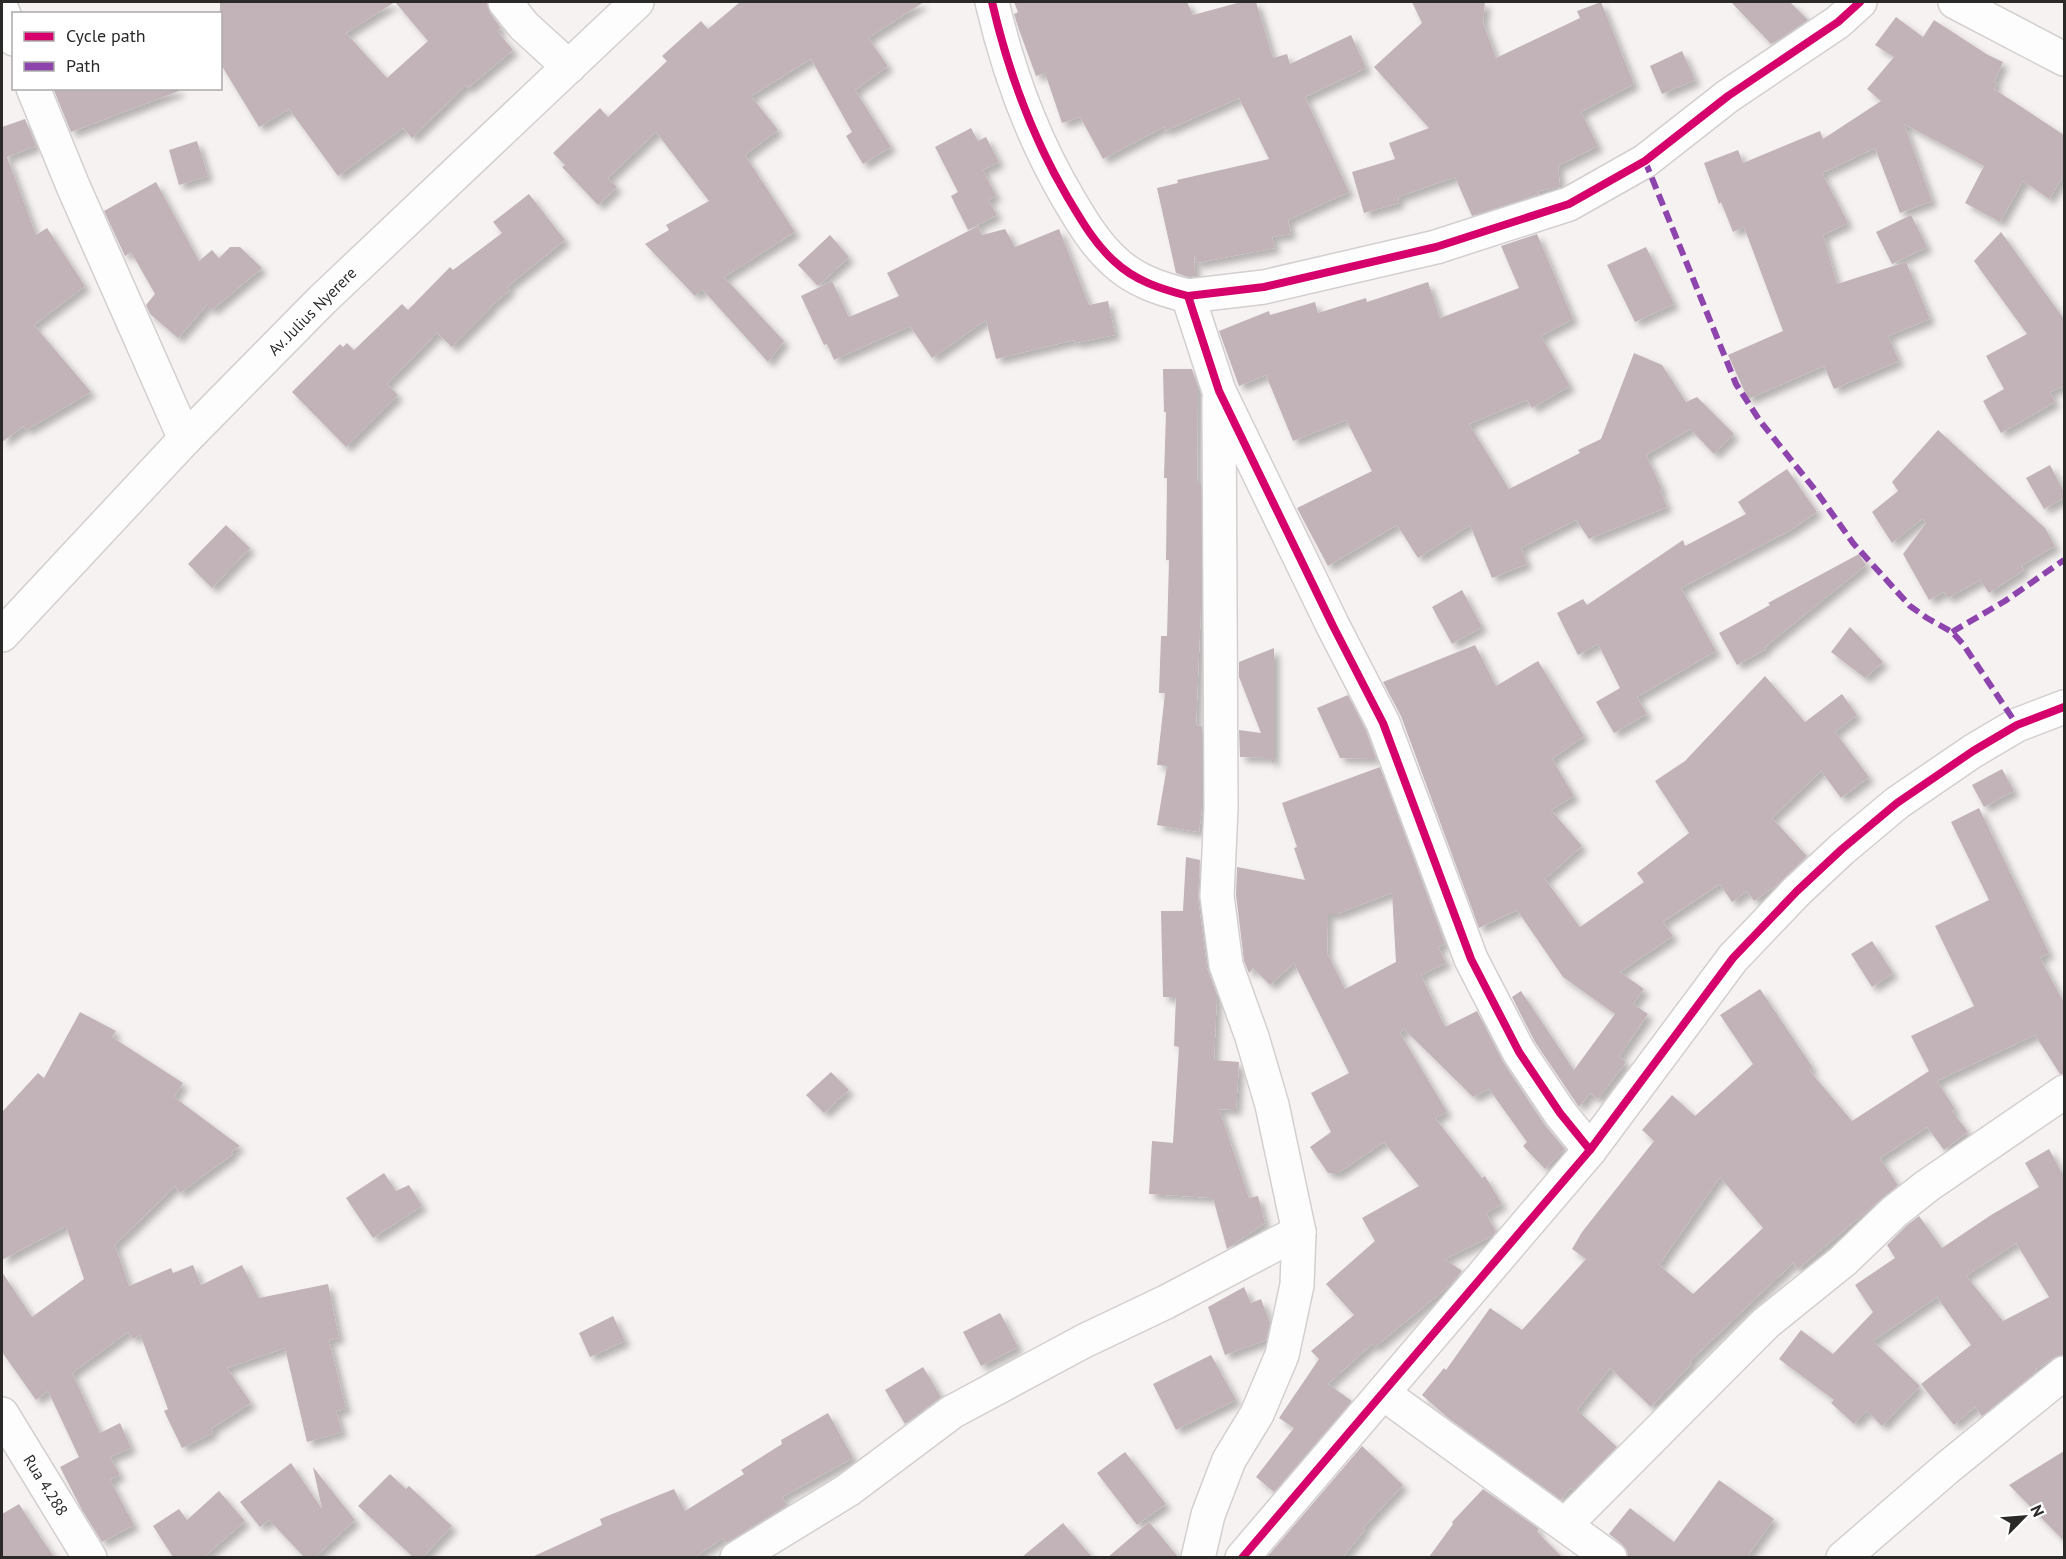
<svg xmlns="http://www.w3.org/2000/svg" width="2066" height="1559" viewBox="0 0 2066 1559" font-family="'PT Sans',sans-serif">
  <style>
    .building { fill: #c1b3b7; fill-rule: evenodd; filter: url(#shadow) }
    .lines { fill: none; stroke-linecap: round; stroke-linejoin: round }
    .minor-casing { stroke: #d3cfcf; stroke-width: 36 }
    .tertiary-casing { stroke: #d3cfcf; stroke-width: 36 }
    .secondary-casing { stroke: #d3cfcf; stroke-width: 36 }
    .minor { stroke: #fefdfd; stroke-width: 33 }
    .tertiary { stroke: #fefdfd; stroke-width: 33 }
    .secondary { stroke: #fefdfd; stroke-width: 33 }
    .quiet { stroke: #8e44ad; stroke-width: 6; stroke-dasharray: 12 6; stroke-linecap: butt }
    .cycleway-casing { stroke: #fff; stroke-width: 11 }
    .cycleway { stroke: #d6006c; stroke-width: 8 }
    .labels { text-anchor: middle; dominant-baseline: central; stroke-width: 4.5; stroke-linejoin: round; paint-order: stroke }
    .street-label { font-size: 16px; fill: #2c2929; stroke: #fff }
  </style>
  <defs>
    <filter id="shadow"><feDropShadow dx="5.5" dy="5.5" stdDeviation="3" flood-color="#0004"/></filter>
  </defs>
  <rect width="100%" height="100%" fill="#f7f2f2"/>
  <g class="building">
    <path d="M220,2H487L490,13L501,28L497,31L513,50L468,88L466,85L412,138L403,128L338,176L289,109L259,127L220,63ZM395,2L428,41L387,78L346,33Z"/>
    <polygon points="740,2 924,2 868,38 888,66 855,90 891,147 863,164 846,136 852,132 811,59 751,96 778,130 745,155 795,232 724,277 784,341 768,362 702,289 695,296 645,244 669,230 666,225 709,201 656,132 608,178 617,187 598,205 562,167 565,165 553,153 600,108 608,117 667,61 662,56 701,21 708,29"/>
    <polygon points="1014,2 1187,2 1193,15 1241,2 1256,2 1273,58 1287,54 1290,64 1351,35 1366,68 1305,97 1349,192 1288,220 1291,234 1272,237 1275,248 1197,263 1194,254 1195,276 1189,277 1176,273 1157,188 1178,183 1177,180 1269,159 1239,98 1165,131 1164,127 1103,159 1080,117 1062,123 1045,73 1036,76 1018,27 1014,14 1018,12"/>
    <polygon points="1412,2 1485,2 1483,23 1496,58 1580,18 1577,11 1601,2 1634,84 1581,112 1598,146 1558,166 1560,187 1538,191 1539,194 1472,216 1455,177 1398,197 1399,203 1364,213 1352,172 1395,159 1389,143 1429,128 1374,67 1422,23"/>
    <polygon points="1731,2 1790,2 1808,20 1771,44"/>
    <polygon points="1896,17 1923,37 1934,20 1988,55 2003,62 1994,82 1997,83 1994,89 2064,135 2064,175 2049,199 2023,181 2000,222 1965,203 1984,166 1904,124 1932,201 1900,213 1875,148 1822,173 1848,223 1823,235 1837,284 1906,262 1930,319 1888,336 1899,361 1834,389 1824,366 1748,399 1728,355 1783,331 1744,227 1733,232 1721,202 1719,204 1704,163 1738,150 1743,163 1820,131 1823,139 1881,101 1867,89 1894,57 1875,45"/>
    <polygon points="1682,51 1695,80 1662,94 1650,66"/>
    <polygon points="53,88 178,88 179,91 71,132"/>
    <polygon points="25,119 36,146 7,157 36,235 47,228 85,286 34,325 91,392 26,430 24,426 2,442 2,127"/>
    <polygon points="971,128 978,141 986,137 999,162 983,170 996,196 988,200 997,215 968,230 951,196 958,192 935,147"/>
    <polygon points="197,141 208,176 179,185 169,150"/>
    <polygon points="156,182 199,261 212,250 219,258 230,247 240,247 262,268 212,310 207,305 178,338 150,314 146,305 155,294 131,252 125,256 104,211"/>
    <polygon points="529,194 565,240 507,287 510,290 490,307 491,308 452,347 437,333 387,384 398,395 346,447 292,392 340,344 343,347 347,343 354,350 402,304 408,310 450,267 453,270 502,233 493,222"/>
    <polygon points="1911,215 1927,247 1892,264 1876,232"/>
    <polygon points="978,226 982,235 1005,229 1015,247 1059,229 1089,305 1108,301 1115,335 1075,343 1074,340 996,359 986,320 932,358 910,326 834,360 827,344 824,345 801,296 832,281 849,317 899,296 887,273"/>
    <polygon points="2001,232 2064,319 2064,386 2050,392 2055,402 2001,433 1983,401 2004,389 1986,356 2027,334 1974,261"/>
    <polygon points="1537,234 1573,319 1541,336 1570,386 1532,408 1527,400 1469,424 1509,489 1580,453 1578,450 1601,439 1634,353 1662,365 1686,402 1697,397 1734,434 1714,454 1690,429 1646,455 1662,489 1660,490 1667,507 1589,539 1576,520 1521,548 1527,564 1492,578 1470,525 1418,558 1397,525 1328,566 1297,508 1372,471 1346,420 1293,441 1266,375 1239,386 1219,331 1269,311 1270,315 1315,302 1318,313 1366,298 1367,302 1428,282 1440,318 1519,288 1501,246"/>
    <polygon points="830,235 849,257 818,286 798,265"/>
    <polygon points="1646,247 1674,304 1635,322 1607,265"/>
    <polygon points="1163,369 1192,369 1198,387 1197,483 1201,483 1201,606 1196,725 1202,726 1202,808 1199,832 1157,825 1167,766 1157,765 1165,693 1159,693 1161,636 1167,636 1169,560 1166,560 1167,478 1164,478 1166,412 1164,412"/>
    <polygon points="1938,430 2045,528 2055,546 2021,566 2024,570 1989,593 1980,580 1948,598 1944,592 1929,600 1903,554 1926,523 1922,519 1892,543 1872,512 1898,491 1892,482"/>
    <polygon points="2050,465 2064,492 2064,498 2044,509 2026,478"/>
    <polygon points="1787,469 1817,512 1789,531 1681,588 1716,651 1637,697 1647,714 1614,733 1596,702 1620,688 1598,644 1578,655 1557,613 1583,599 1587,605 1683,540 1685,546 1746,514 1738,502"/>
    <polygon points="226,525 250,548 212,588 188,564"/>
    <polygon points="1859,554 1866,565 1765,647 1766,649 1737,665 1719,633 1770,605 1768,603"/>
    <polygon points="1462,590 1482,627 1452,644 1432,607"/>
    <polygon points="1850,627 1883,662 1865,678 1831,652"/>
    <polygon points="1475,645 1496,686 1538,661 1584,736 1552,759 1574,796 1551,810 1582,846 1545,879 1580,927 1644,882 1637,873 1689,833 1655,781 1685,761 1765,676 1805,722 1842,694 1857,715 1835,732 1869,777 1841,798 1821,771 1772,818 1807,856 1777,885 1754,901 1747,891 1732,902 1720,884 1663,922 1673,936 1620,972 1644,989 1633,1004 1648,1014 1619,1057 1626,1062 1598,1099 1590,1093 1579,1107 1535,1042 1512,997 1521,991 1574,1070 1615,1014 1563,977 1517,910 1479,928 1401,716 1383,682"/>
    <polygon points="1274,648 1274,762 1272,763 1270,758 1240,757 1239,730 1261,733 1239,677 1239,662"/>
    <polygon points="1348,695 1366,731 1376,759 1340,758 1317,708"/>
    <path d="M1380,767L1445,944L1438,947L1446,963L1421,975L1445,1027L1477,1011L1503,1062L1544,1124L1565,1149L1545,1169L1523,1146L1527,1142L1489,1089L1473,1097L1404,1029L1400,1033L1447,1112L1435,1118L1482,1178L1485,1176L1502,1204L1486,1213L1496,1232L1492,1236L1445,1259L1462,1271L1450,1285L1375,1347L1372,1344L1328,1384L1352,1401L1274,1492L1256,1477L1294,1428L1279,1418L1319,1359L1311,1351L1354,1315L1326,1284L1375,1241L1362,1218L1419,1186L1384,1142L1338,1173H1328L1310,1147L1331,1132L1311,1093L1349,1073L1294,963L1270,985L1253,968L1249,973L1244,961L1236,895L1237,867L1305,880L1294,848L1297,847L1282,803ZM1392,893L1396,962L1345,989L1327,953L1328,914H1337Z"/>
    <polygon points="2002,769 2014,791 1984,807 1972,785"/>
    <path d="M1979,808L2049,953L2040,958L2064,1003V1074H2060L2035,1035L1937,1081L1955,1109L1952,1111L1968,1132L1944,1150L1927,1127L1880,1158L1898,1185L1798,1269L1793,1263L1690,1361L1692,1363L1651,1407L1610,1368L1577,1410L1617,1447L1573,1490L1570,1488L1561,1500L1447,1417L1422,1395L1444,1368L1446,1370L1490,1308L1522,1330L1586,1259L1572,1249L1582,1232L1654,1141L1642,1130L1672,1095L1695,1116L1753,1064L1720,1015L1760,989L1813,1068L1809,1070L1852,1121L1929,1071L1911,1036L1974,1006L1935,926L1989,900L1951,822ZM1720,1177L1763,1228L1693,1294L1659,1265Z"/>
    <polygon points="1186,857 1200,860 1198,898 1207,968 1217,995 1214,1060 1239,1062 1236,1110 1219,1109 1249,1198 1258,1196 1265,1223 1227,1249 1213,1198 1149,1194 1152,1141 1173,1143 1179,1047 1174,1046 1176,997 1163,997 1161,911 1183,911"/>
    <polygon points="1872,941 1893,973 1872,987 1851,954"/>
    <polygon points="80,1012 116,1031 112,1037 183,1083 174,1097 240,1146 231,1152 233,1154 180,1193 175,1186 115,1245 129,1286 171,1268 173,1273 193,1265 201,1285 242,1265 259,1298 328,1284 339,1338 329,1340 346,1409 336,1411 342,1432 307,1442 285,1348 227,1368 251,1403 211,1429 213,1433 182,1448 164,1411 168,1409 140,1334 133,1339 128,1332 72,1373 100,1433 120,1423 131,1448 110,1457 120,1475 110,1480 134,1525 102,1542 82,1510 60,1467 79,1457 48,1391 36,1400 2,1352 2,1272 32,1317 84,1279 66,1226 2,1260 2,1112 38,1073 44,1078"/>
    <polygon points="831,1072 849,1090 824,1113 806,1095"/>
    <path d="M2049,1149L2062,1173L2064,1171V1354L2053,1358L2036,1369L2037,1371L1982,1416L1975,1407L1954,1425L1921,1384L1971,1345L1937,1297L1873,1341L1920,1386L1882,1426L1867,1411L1854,1424L1831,1403L1834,1400L1779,1359L1801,1330L1833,1354L1873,1312L1855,1285L1895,1258L1887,1245L1906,1226L1919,1216L1942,1248L1991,1215L2039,1187L2025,1163ZM2016,1243L2049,1297L2003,1321L1966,1276Z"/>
    <polygon points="384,1173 396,1191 409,1185 422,1206 373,1238 346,1198"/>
    <polygon points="1244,1287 1251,1303 1261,1299 1270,1323 1266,1340 1225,1355 1208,1307"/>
    <polygon points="1000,1313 1018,1347 981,1366 963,1332"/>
    <polygon points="613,1316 625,1341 590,1357 579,1333"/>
    <polygon points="1211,1355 1236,1400 1176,1430 1153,1384"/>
    <polygon points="923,1367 941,1397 905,1424 885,1390"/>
    <polygon points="828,1413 853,1458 782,1497 787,1505 726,1543 723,1538 695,1557 532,1557 602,1525 600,1519 674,1489 685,1511 744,1474 741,1470 782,1444 781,1440"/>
    <polygon points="1362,1446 1403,1485 1363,1528 1365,1530 1343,1557 1267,1557"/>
    <polygon points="2064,1451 2064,1541 2009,1485"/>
    <polygon points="1125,1452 1166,1504 1137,1525 1097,1473"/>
    <polygon points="291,1463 322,1509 313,1467 355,1520 315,1557 304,1557 269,1520 260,1527 240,1502"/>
    <polygon points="390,1474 406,1489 409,1486 452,1526 423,1557 413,1557 358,1506"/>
    <polygon points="1719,1480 1774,1519 1747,1557 1628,1557 1627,1550 1621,1543 1609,1534 1630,1508 1674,1542"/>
    <polygon points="1483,1489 1539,1529 1537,1532 1562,1557 1429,1557 1453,1524 1452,1522"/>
    <polygon points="219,1491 245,1521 204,1557 173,1557 153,1526 179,1509 187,1520"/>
    <polygon points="19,1504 31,1523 54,1557 2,1557 2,1514"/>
    <polygon points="1149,1522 1178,1557 1108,1557"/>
    <polygon points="1063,1523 1092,1557 1022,1557"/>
  </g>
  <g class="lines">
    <g class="minor-casing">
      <g id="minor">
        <polyline points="505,2 524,26 569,67"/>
        <path d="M992,2C1008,71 1032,137 1068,198C1081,220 1095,244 1114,261C1135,281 1161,289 1188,296L1219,391L1333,626L1383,723L1471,959L1519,1052L1560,1113L1590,1150"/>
        <polyline points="2,10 14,39"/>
        <polyline points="33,88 73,186 185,439"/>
        <polyline points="1188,296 1264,287 1436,247 1569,204 1645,161 1728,96 1838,22 1860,2"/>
        <polyline points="1384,1394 1610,1558"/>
        <polyline points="1565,1525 1766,1323 1843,1261 1894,1212 1927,1186 2064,1092"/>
        <polyline points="737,1558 848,1490 952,1412 1084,1341 1166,1302 1299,1232"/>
        <polyline points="1198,1558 1208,1515 1229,1460 1257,1414 1282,1355 1297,1285 1299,1232 1272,1105 1252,1037 1226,965 1217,896 1221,808 1219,399"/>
        <polyline points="1242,1558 1590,1150 1733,958 1797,891 1842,849 1897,803 1973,751 2017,725 2064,707"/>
        <polyline points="1843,1558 1947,1468 2064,1373"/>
      </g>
    </g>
    <g class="tertiary-casing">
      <polyline id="tertiary" points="2,1414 90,1558"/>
    </g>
    <g class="secondary-casing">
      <g id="secondary">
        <polyline points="1955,2 2064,59"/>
        <polyline points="2,635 185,439 322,300 637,2"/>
      </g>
    </g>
    <use href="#minor" class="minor"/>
    <use href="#tertiary" class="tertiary"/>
    <use href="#secondary" class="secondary"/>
    <g class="quiet">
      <polyline points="1645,161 1736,384 1760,421 1816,491 1853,543 1910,606 1927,618 1952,632 1963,644 2017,725"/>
      <polyline points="1952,632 2005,601 2064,560"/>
    </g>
    <g class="cycleway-casing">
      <g id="cycleway">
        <path d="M992,2C1008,71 1032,137 1068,198C1081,220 1095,244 1114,261C1135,281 1161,289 1188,296L1219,391L1333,626L1383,723L1471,959L1519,1052L1560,1113L1590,1150"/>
        <polyline points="1188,296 1264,287 1436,247 1569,204 1645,161 1728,96 1838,22 1860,2"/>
        <polyline points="1242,1558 1590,1150 1733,958 1797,891 1842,849 1897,803 1973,751 2017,725 2064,707"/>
      </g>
    </g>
    <use href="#cycleway" class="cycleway"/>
  </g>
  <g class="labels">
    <g class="street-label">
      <text transform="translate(312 311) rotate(-45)">Av. Julius Nyerere</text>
      <text transform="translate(46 1485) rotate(58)">Rua 4.288</text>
    </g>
  </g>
  <rect width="2066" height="1559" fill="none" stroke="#2c2929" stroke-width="6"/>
  <rect x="12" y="12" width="210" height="78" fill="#ffffff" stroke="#aba9a9" stroke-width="1.5"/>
  <rect x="24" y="32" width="30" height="9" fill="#d6006c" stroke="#aba9a9" stroke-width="1.5"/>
  <text x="66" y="42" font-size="18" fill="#2c2929">Cycle path</text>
  <rect x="24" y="62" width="30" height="9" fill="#8e44ad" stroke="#aba9a9" stroke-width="1.5"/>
  <text x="66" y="72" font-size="18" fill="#2c2929">Path</text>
  <g transform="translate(2024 1517) rotate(65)" stroke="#ffffff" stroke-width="4.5" paint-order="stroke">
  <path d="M0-4.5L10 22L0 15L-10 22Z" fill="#2c2929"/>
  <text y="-9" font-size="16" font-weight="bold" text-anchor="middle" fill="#2c2929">N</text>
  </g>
</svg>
